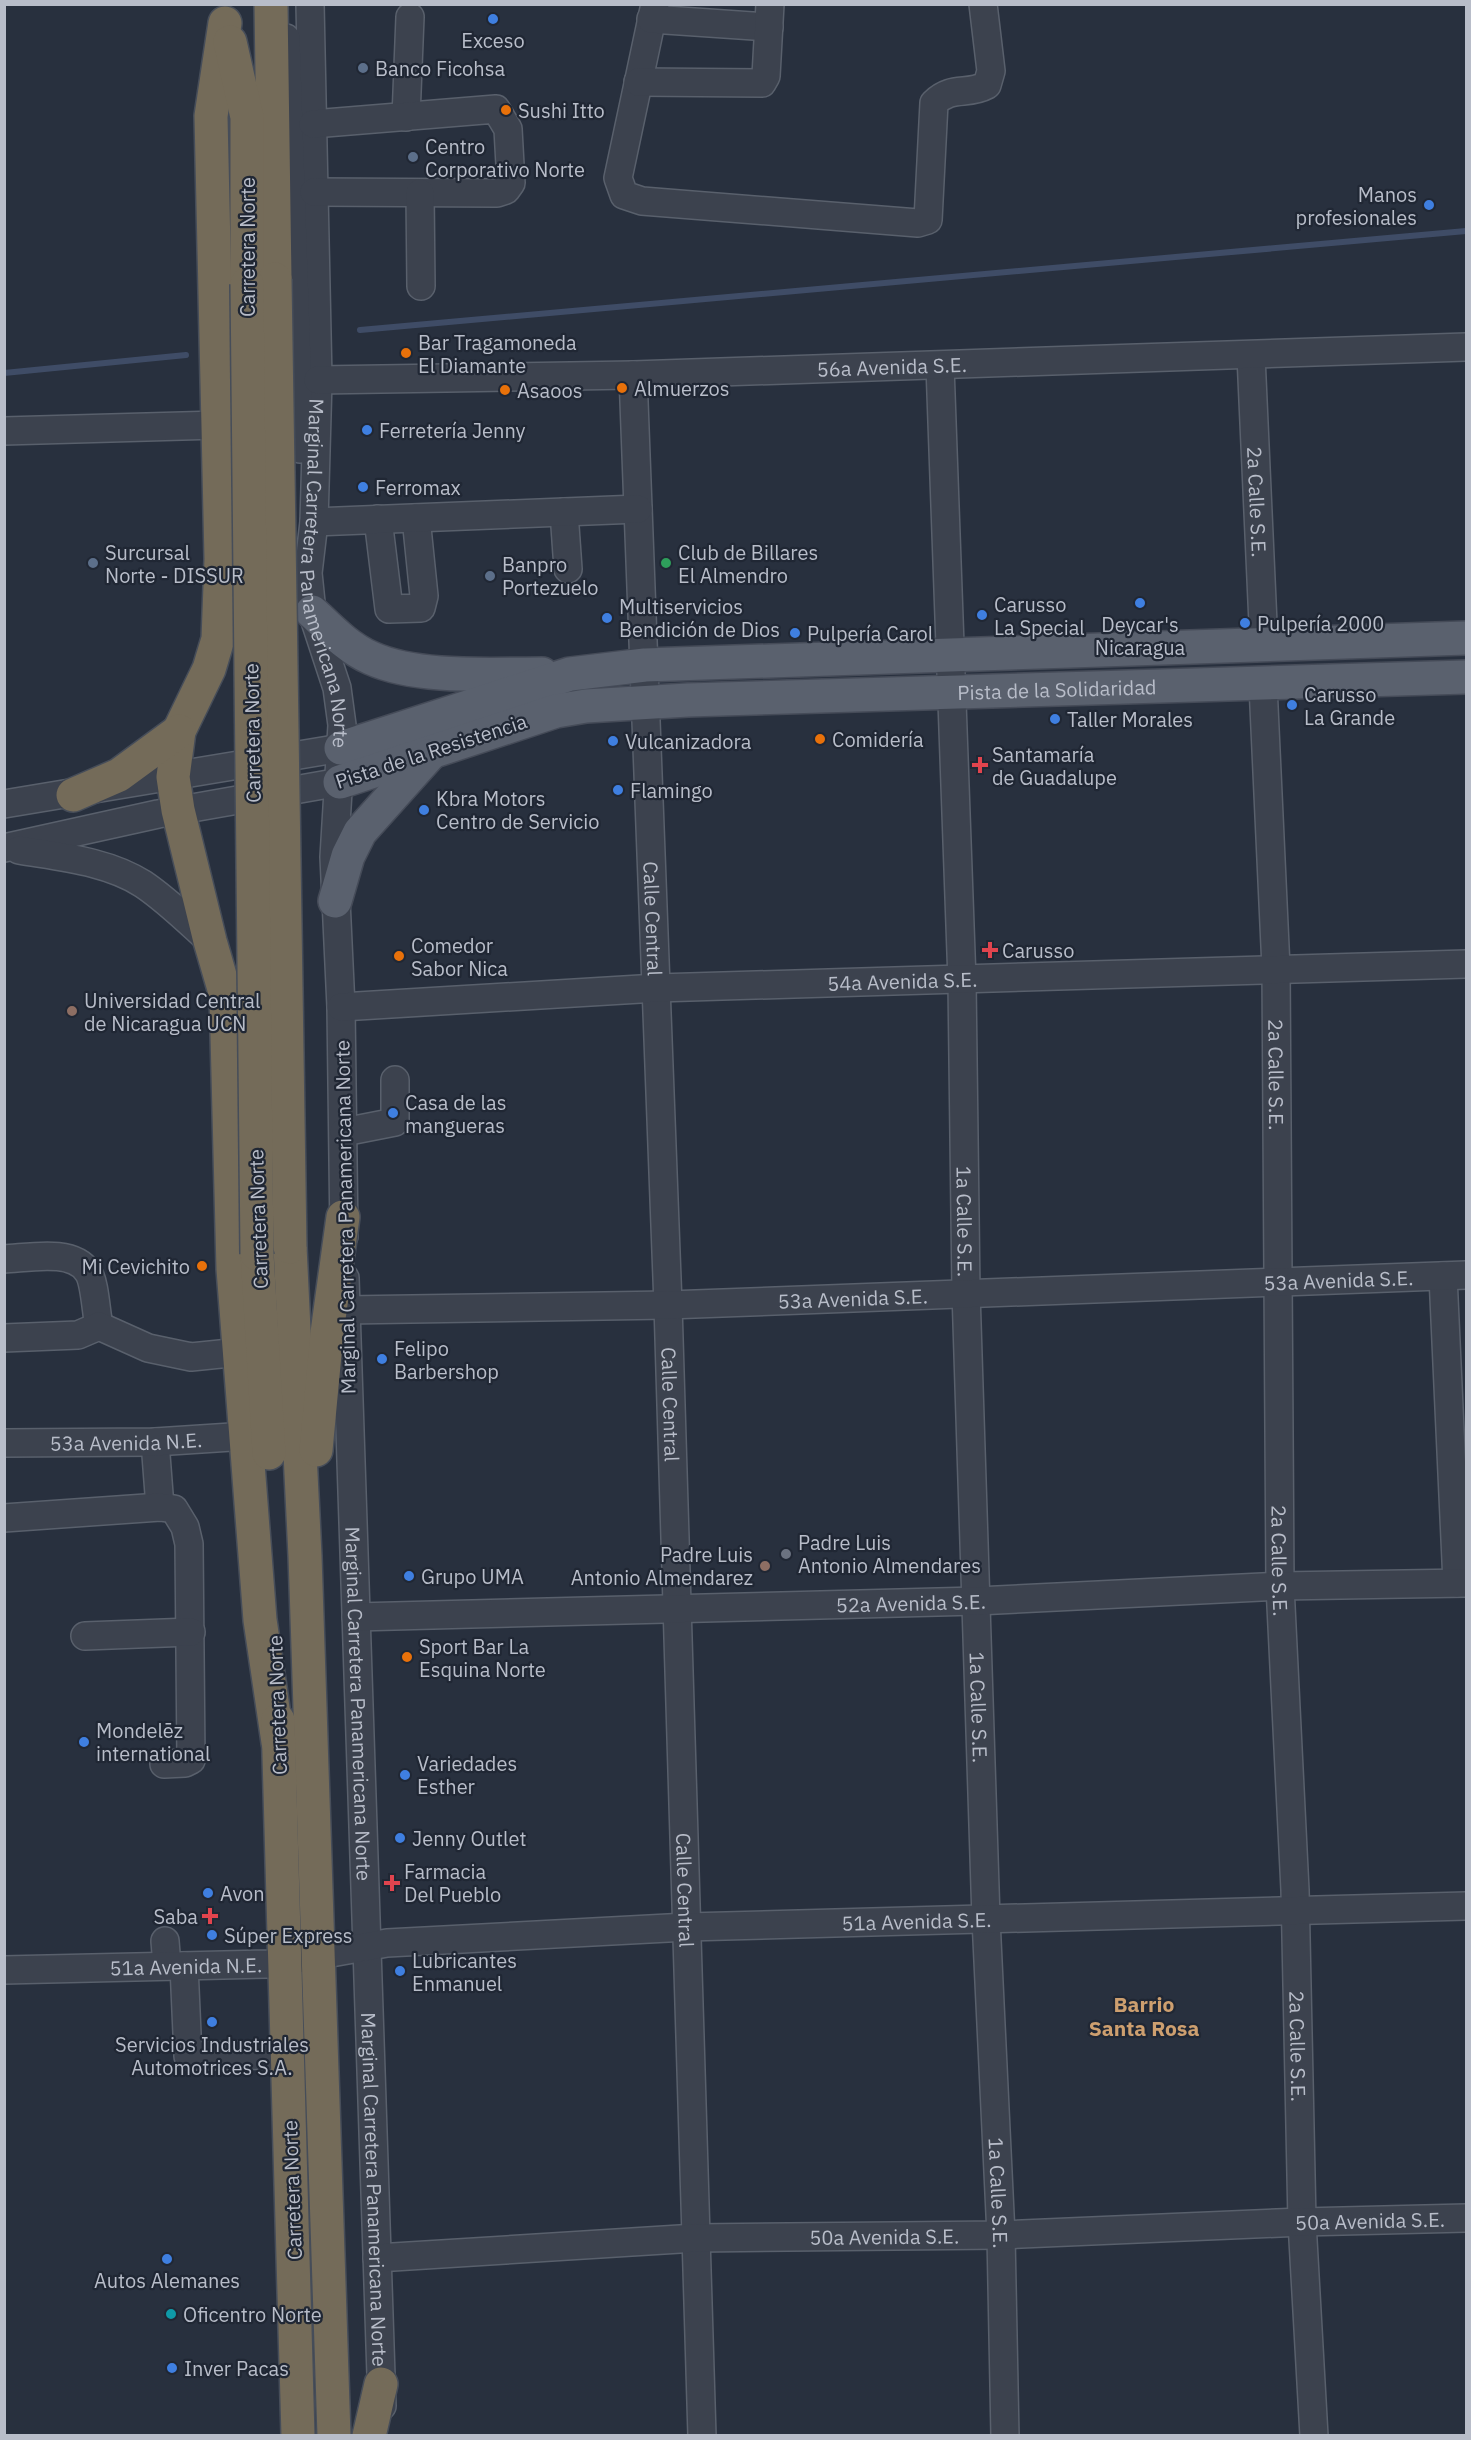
<svg xmlns="http://www.w3.org/2000/svg" width="1471" height="2440" viewBox="0 0 1471 2440" font-family="'IBM Plex Sans',sans-serif">
  <style>
    .lines { fill: none; stroke-linecap: round; stroke-linejoin: round }
    .stream { stroke: #3f4c66; stroke-width: 6 }
    .minor-casing { stroke: #59606c; stroke-width: 30 }
    .major-casing { stroke: #454b58; stroke-width: 36 }
    .highway-casing { stroke: #464d59; stroke-width: 36 }
    .minor { stroke: #3c424e; stroke-width: 27 }
    .major { stroke: #5a616e; stroke-width: 33 }
    .highway { stroke: #746b59; stroke-width: 33 }
    .highway-bridge-casing { stroke: #464d59; stroke-width: 36; stroke-linecap: butt }
    .highway-bridge { stroke: #746b59; stroke-width: 33 }
    .shop-dot { fill: #3f7fe0; stroke: #202734; stroke-width: 2 }
    .service-dot { fill: #5c6f8a; stroke: #202734; stroke-width: 2 }
    .food-dot { fill: #e8710a; stroke: #202734; stroke-width: 2 }
    .leisure-dot { fill: #2e9e5b; stroke: #202734; stroke-width: 2 }
    .health-dot { fill: #e0444e; stroke: #202734; stroke-width: 2 }
    .education-dot { fill: #8d6e63; stroke: #202734; stroke-width: 2 }
    .worship-dot { fill: #6b7280; stroke: #202734; stroke-width: 2 }
    .culture-dot { fill: #0f9aa8; stroke: #202734; stroke-width: 2 }
    .labels { text-anchor: middle; dominant-baseline: central; stroke-width: 4.5; stroke-linejoin: round; paint-order: stroke }
    .poi-label { font-size: 20px; fill: #b8bdc9; stroke: #202734; text-anchor: start }
    .street-label { font-size: 20px; fill: #b8bdc9; stroke: #202734 }
    .neighbourhood-label { font-size: 21px; font-weight: bold; fill: #cd9f6f; stroke: #202734 }
  </style>
  <rect width="100%" height="100%" fill="#28303e"/>
  <g class="lines">
    <g class="stream">
      <polyline points="360,330 1466,231"/>
      <polyline points="4,373 186,355"/>
    </g>
    <g class="minor-casing">
      <g id="minor">
        <path id="s1" d="M310,4L318,380L314,522L308,573L312,612L337,688L342,725L334,857L341,1007L344,1236"/>
        <path d="M655,4L618,178L624,195L642,201L918,223L928,220L934,103C952,85 967,96 987,85L991,71L983,4"/>
        <polyline points="651,19 769,27"/>
        <polyline points="286,38 300,449"/>
        <polyline points="638,82 762,83 766,76 770,4"/>
        <polyline points="406,117 410,17"/>
        <polyline points="313,124 496,109 508,129 511,183 506,190 497,193 314,192"/>
        <polyline points="420,193 421,286"/>
        <path id="s2" d="M1251,356L1264,646"/>
        <path id="s3" d="M940,366L962,981L966,1292L986,1919L1001,2235L1005,2436"/>
        <path id="s4" d="M633,375L668,1305L702,2436"/>
        <path id="s5" d="M318,380L633,375L1466,347"/>
        <polyline points="4,431 218,425"/>
        <polyline points="564,512 568,569"/>
        <polyline points="378,519 389,609 421,608 424,596 416,518"/>
        <polyline points="314,522 638,509"/>
        <path id="s6" d="M1263,685L1276,968L1280,1586L1295,1890L1302,2222L1314,2436"/>
        <polyline points="4,804 341,748"/>
        <polyline points="4,848 158,814 340,782"/>
        <path d="M19,850C60,857 107,861 143,884C167,900 188,921 210,941"/>
        <path id="s7" d="M341,1007L657,988L1466,964"/>
        <polyline points="344,1132 395,1122 395,1080"/>
        <path d="M4,1259C28,1258 73,1248 88,1272C95,1282 96,1313 99,1326"/>
        <polyline points="1443,1276 1457,1583"/>
        <path id="s8" d="M345,1278L382,2406"/>
        <path id="s9" d="M346,1310L668,1305L1466,1275"/>
        <polyline points="4,1338 78,1335 99,1326 148,1348 191,1357 240,1352"/>
        <polyline points="155,1442 160,1507"/>
        <path id="s10" d="M4,1443L155,1442L247,1436"/>
        <polyline points="4,1518 160,1507 174,1509 185,1527 189,1544 191,1760 185,1763 164,1764"/>
        <path id="s11" d="M356,1617L977,1601L1280,1586L1466,1583"/>
        <polyline points="85,1636 191,1632"/>
        <polyline points="165,1941 167,1966"/>
        <polyline points="184,1966 188,2056 287,2055"/>
        <path id="s12" d="M4,1970L269,1964L387,1943L687,1927L1466,1906"/>
        <path id="s13" d="M377,2258L696,2238L1001,2235L1302,2222L1466,2218"/>
      </g>
    </g>
    <g class="major-casing">
      <g id="major">
        <path d="M312,612C330,629 348,648 371,658C417,679 491,674 542,674"/>
        <polyline points="341,748 570,674 645,665 1466,638"/>
        <path id="s14" d="M340,782L556,711L586,706L688,700L1466,677"/>
        <polyline points="335,901 348,856 360,832 428,756"/>
      </g>
    </g>
    <g class="highway-casing">
      <g id="highway">
        <polyline points="271,4 275,279"/>
        <polyline points="225,23 211,116 221,559 218,639 209,669 179,731 173,777 178,810 210,941 226,996 233,1269 260,1620 278,1742"/>
        <polyline points="230,42 247,117 247,284"/>
        <polyline points="73,795 119,775 179,731"/>
        <polyline points="290,1247 305,1556 334,2436"/>
        <polyline points="257,1254 269,1453"/>
        <polyline points="316,1450 327,1333 343,1217"/>
        <polyline points="278,1720 298,2436"/>
        <polyline points="369,2436 381,2384"/>
      </g>
    </g>
    <use href="#minor" class="minor"/>
    <use href="#major" class="major"/>
    <use href="#highway" class="highway"/>
    <g class="highway-bridge-casing">
      <g id="highway-bridge">
        <polyline points="275,279 290,1247"/>
        <polyline points="247,284 257,1254"/>
      </g>
    </g>
    <use href="#highway-bridge" class="highway-bridge"/>
  </g>
  <g class="shop-dot">
    <circle cx="493" cy="19" r="6"/>
    <circle cx="1429" cy="205" r="6"/>
    <circle cx="367" cy="430" r="6"/>
    <circle cx="363" cy="487" r="6"/>
    <circle cx="1140" cy="603" r="6"/>
    <circle cx="982" cy="615" r="6"/>
    <circle cx="607" cy="618" r="6"/>
    <circle cx="1245" cy="623" r="6"/>
    <circle cx="795" cy="633" r="6"/>
    <circle cx="1292" cy="705" r="6"/>
    <circle cx="1055" cy="719" r="6"/>
    <circle cx="613" cy="741" r="6"/>
    <circle cx="618" cy="790" r="6"/>
    <circle cx="424" cy="810" r="6"/>
    <circle cx="393" cy="1113" r="6"/>
    <circle cx="382" cy="1359" r="6"/>
    <circle cx="409" cy="1576" r="6"/>
    <circle cx="84" cy="1742" r="6"/>
    <circle cx="405" cy="1775" r="6"/>
    <circle cx="400" cy="1838" r="6"/>
    <circle cx="208" cy="1893" r="6"/>
    <circle cx="212" cy="1935" r="6"/>
    <circle cx="400" cy="1971" r="6"/>
    <circle cx="212" cy="2022" r="6"/>
    <circle cx="167" cy="2259" r="6"/>
    <circle cx="172" cy="2368" r="6"/>
  </g>
  <g class="service-dot">
    <circle cx="363" cy="68" r="6"/>
    <circle cx="413" cy="157" r="6"/>
    <circle cx="93" cy="563" r="6"/>
    <circle cx="490" cy="576" r="6"/>
  </g>
  <g class="food-dot">
    <circle cx="506" cy="110" r="6"/>
    <circle cx="406" cy="353" r="6"/>
    <circle cx="622" cy="388" r="6"/>
    <circle cx="505" cy="390" r="6"/>
    <circle cx="820" cy="739" r="6"/>
    <circle cx="399" cy="956" r="6"/>
    <circle cx="202" cy="1266" r="6"/>
    <circle cx="407" cy="1657" r="6"/>
  </g>
  <circle class="leisure-dot" cx="666" cy="563" r="6"/>
  <g class="health-dot">
    <path d="M977 756h6v6h6v6h-6v6h-6v-6h-6v-6h6z"/>
    <path d="M987 941h6v6h6v6h-6v6h-6v-6h-6v-6h6z"/>
    <path d="M389 1874h6v6h6v6h-6v6h-6v-6h-6v-6h6z"/>
    <path d="M207 1907h6v6h6v6h-6v6h-6v-6h-6v-6h6z"/>
  </g>
  <g class="education-dot">
    <circle cx="72" cy="1011" r="6"/>
    <circle cx="765" cy="1566" r="6"/>
  </g>
  <circle class="worship-dot" cx="786" cy="1554" r="6"/>
  <circle class="culture-dot" cx="171" cy="2314" r="6"/>
  <g class="labels">
    <g class="poi-label">
      <text x="493" y="40" text-anchor="middle">Exceso</text>
      <text x="375" y="68">Banco Ficohsa</text>
      <text x="518" y="110">Sushi Itto</text>
      <text x="425" y="146">Centro<tspan x="425" dy="23">Corporativo Norte</tspan></text>
      <text x="1417" y="194" text-anchor="end">Manos<tspan x="1417" dy="23">profesionales</tspan></text>
      <text x="418" y="342">Bar Tragamoneda<tspan x="418" dy="23">El Diamante</tspan></text>
      <text x="634" y="388">Almuerzos</text>
      <text x="517" y="390">Asaoos</text>
      <text x="379" y="430">Ferretería Jenny</text>
      <text x="375" y="487">Ferromax</text>
      <text x="105" y="552">Surcursal<tspan x="105" dy="23">Norte - DISSUR</tspan></text>
      <text x="678" y="552">Club de Billares<tspan x="678" dy="23">El Almendro</tspan></text>
      <text x="502" y="564">Banpro<tspan x="502" dy="23">Portezuelo</tspan></text>
      <text x="994" y="604">Carusso<tspan x="994" dy="23">La Special</tspan></text>
      <text x="619" y="606">Multiservicios<tspan x="619" dy="23">Bendición de Dios</tspan></text>
      <text x="1257" y="623">Pulpería 2000</text>
      <text x="1140" y="624" text-anchor="middle">Deycar's<tspan x="1140" dy="23">Nicaragua</tspan></text>
      <text x="807" y="633">Pulpería Carol</text>
      <text x="1304" y="694">Carusso<tspan x="1304" dy="23">La Grande</tspan></text>
      <text x="1067" y="719">Taller Morales</text>
      <text x="832" y="739">Comidería</text>
      <text x="625" y="741">Vulcanizadora</text>
      <text x="992" y="754">Santamaría<tspan x="992" dy="23">de Guadalupe</tspan></text>
      <text x="630" y="790">Flamingo</text>
      <text x="436" y="798">Kbra Motors<tspan x="436" dy="23">Centro de Servicio</tspan></text>
      <text x="411" y="945">Comedor<tspan x="411" dy="23">Sabor Nica</tspan></text>
      <text x="1002" y="950">Carusso</text>
      <text x="84" y="1000">Universidad Central<tspan x="84" dy="23">de Nicaragua UCN</tspan></text>
      <text x="405" y="1102">Casa de las<tspan x="405" dy="23">mangueras</tspan></text>
      <text x="190" y="1266" text-anchor="end">Mi Cevichito</text>
      <text x="394" y="1348">Felipo<tspan x="394" dy="23">Barbershop</tspan></text>
      <text x="798" y="1542">Padre Luis<tspan x="798" dy="23">Antonio Almendares</tspan></text>
      <text x="753" y="1554" text-anchor="end">Padre Luis<tspan x="753" dy="23">Antonio Almendarez</tspan></text>
      <text x="421" y="1576">Grupo UMA</text>
      <text x="419" y="1646">Sport Bar La<tspan x="419" dy="23">Esquina Norte</tspan></text>
      <text x="96" y="1730">Mondelēz<tspan x="96" dy="23">international</tspan></text>
      <text x="417" y="1763">Variedades<tspan x="417" dy="23">Esther</tspan></text>
      <text x="412" y="1838">Jenny Outlet</text>
      <text x="404" y="1871">Farmacia<tspan x="404" dy="23">Del Pueblo</tspan></text>
      <text x="220" y="1893">Avon</text>
      <text x="198" y="1916" text-anchor="end">Saba</text>
      <text x="224" y="1935">Súper Express</text>
      <text x="412" y="1960">Lubricantes<tspan x="412" dy="23">Enmanuel</tspan></text>
      <text x="212" y="2044" text-anchor="middle">Servicios Industriales<tspan x="212" dy="23">Automotrices S.A.</tspan></text>
      <text x="167" y="2280" text-anchor="middle">Autos Alemanes</text>
      <text x="183" y="2314">Oficentro Norte</text>
      <text x="184" y="2368">Inver Pacas</text>
    </g>
    <g class="street-label">
      <text transform="translate(247 247) rotate(-90)">Carretera Norte</text>
      <text stroke="none"><textPath href="#s5" startOffset="574">56a Avenida S.E.</textPath></text>
      <text stroke="none"><textPath href="#s2" startOffset="146">2a Calle S.E.</textPath></text>
      <text stroke="none"><textPath href="#s1" startOffset="572">Marginal Carretera Panamericana Norte</textPath></text>
      <text stroke="none"><textPath href="#s14" startOffset="729">Pista de la Solidaridad</textPath></text>
      <text transform="translate(252 733) rotate(-91)">Carretera Norte</text>
      <text transform="translate(431 751) rotate(-18)">Pista de la Resistencia</text>
      <text stroke="none"><textPath href="#s4" startOffset="544">Calle Central</textPath></text>
      <text stroke="none"><textPath href="#s7" startOffset="562">54a Avenida S.E.</textPath></text>
      <text stroke="none"><textPath href="#s6" startOffset="390">2a Calle S.E.</textPath></text>
      <text transform="translate(345 1217) rotate(-91)">Marginal Carretera Panamericana Norte</text>
      <text transform="translate(258 1219) rotate(-92)">Carretera Norte</text>
      <text stroke="none"><textPath href="#s3" startOffset="856">1a Calle S.E.</textPath></text>
      <text stroke="none"><textPath href="#s9" startOffset="993">53a Avenida S.E.</textPath></text>
      <text stroke="none"><textPath href="#s9" startOffset="507">53a Avenida S.E.</textPath></text>
      <text stroke="none"><textPath href="#s4" startOffset="1030">Calle Central</textPath></text>
      <text stroke="none"><textPath href="#s10" startOffset="122">53a Avenida N.E.</textPath></text>
      <text stroke="none"><textPath href="#s6" startOffset="876">2a Calle S.E.</textPath></text>
      <text stroke="none"><textPath href="#s11" startOffset="555">52a Avenida S.E.</textPath></text>
      <text stroke="none"><textPath href="#s8" startOffset="426">Marginal Carretera Panamericana Norte</textPath></text>
      <text transform="translate(277 1705) rotate(-92)">Carretera Norte</text>
      <text stroke="none"><textPath href="#s3" startOffset="1342">1a Calle S.E.</textPath></text>
      <text stroke="none"><textPath href="#s4" startOffset="1516">Calle Central</textPath></text>
      <text stroke="none"><textPath href="#s12" startOffset="915">51a Avenida S.E.</textPath></text>
      <text stroke="none"><textPath href="#s12" startOffset="182">51a Avenida N.E.</textPath></text>
      <text stroke="none"><textPath href="#s6" startOffset="1362">2a Calle S.E.</textPath></text>
      <text stroke="none"><textPath href="#s8" startOffset="912">Marginal Carretera Panamericana Norte</textPath></text>
      <text transform="translate(292 2190) rotate(-92)">Carretera Norte</text>
      <text stroke="none"><textPath href="#s3" startOffset="1828">1a Calle S.E.</textPath></text>
      <text stroke="none"><textPath href="#s13" startOffset="994">50a Avenida S.E.</textPath></text>
      <text stroke="none"><textPath href="#s13" startOffset="508">50a Avenida S.E.</textPath></text>
    </g>
    <g class="neighbourhood-label">
      <text x="1144" y="2004">Barrio<tspan x="1144" dy="24">Santa Rosa</tspan></text>
    </g>
  </g>
  <rect width="1471" height="2440" fill="none" stroke="#b8bdc9" stroke-width="12"/>
</svg>
